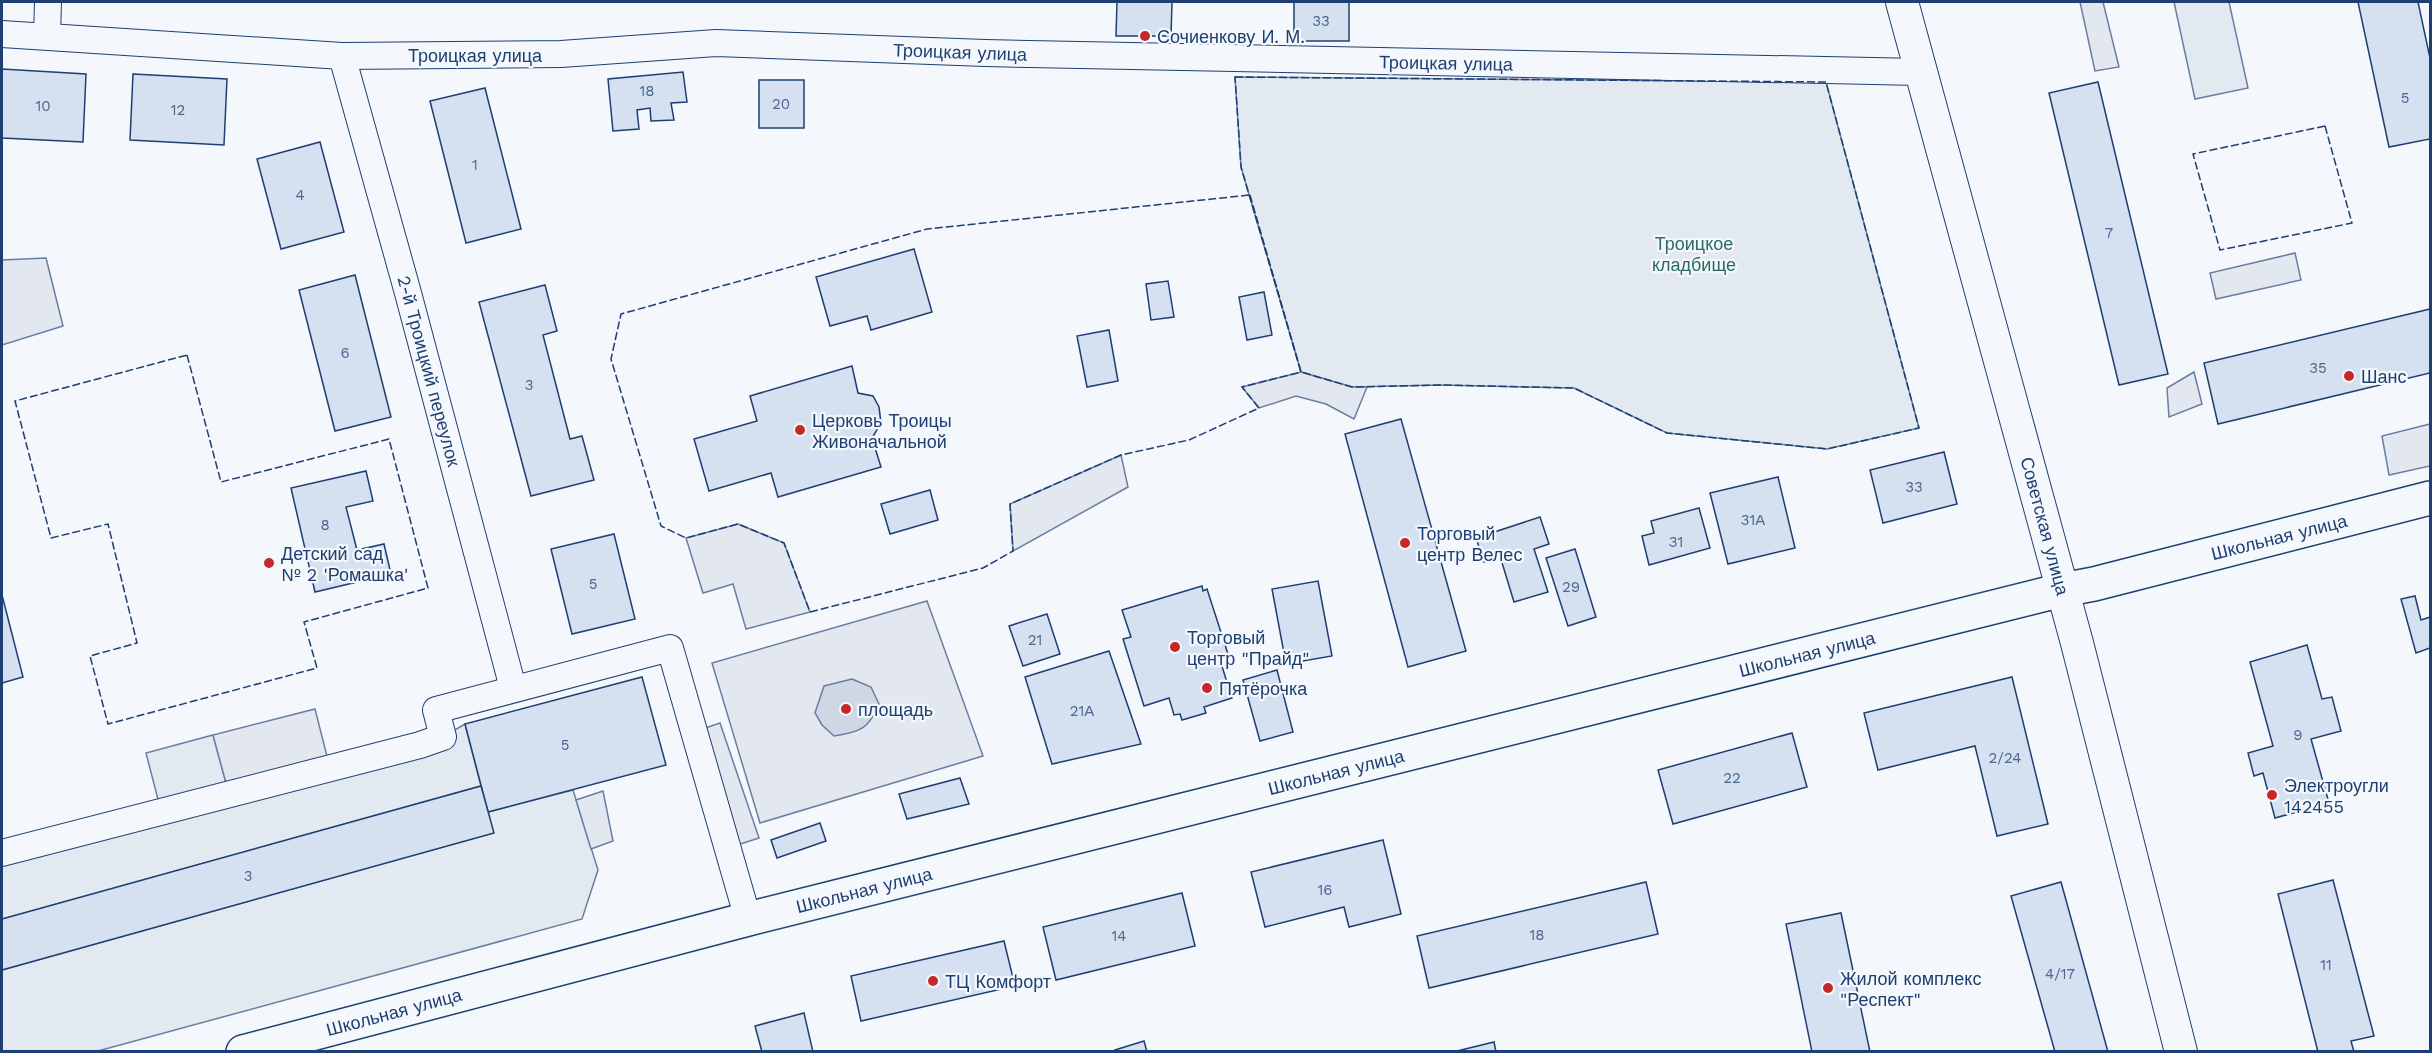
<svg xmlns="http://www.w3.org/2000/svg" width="2432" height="1053" viewBox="0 0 2432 1053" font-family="'Work Sans',sans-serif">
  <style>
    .green { fill: #e3e9f0; stroke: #687fa3; stroke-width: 1.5 }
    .parking { fill: #e3e8f0; stroke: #687fa3; stroke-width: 1.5 }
    .water { fill: #cfd7e4; stroke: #687fa3; stroke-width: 1.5 }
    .building { fill: #d5e0f0; stroke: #1d3f73; stroke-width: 1.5 }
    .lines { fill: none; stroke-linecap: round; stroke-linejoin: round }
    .minor-casing { stroke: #1d3f73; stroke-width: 28 }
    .tertiary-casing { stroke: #1d3f73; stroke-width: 34 }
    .secondary-casing { stroke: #1d3f73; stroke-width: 36 }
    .minor { stroke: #f4f7fb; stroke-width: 26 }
    .tertiary { stroke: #f4f7fb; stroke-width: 32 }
    .secondary { stroke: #f4f7fb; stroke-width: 33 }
    .fence { stroke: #1d3f73; stroke-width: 1.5; stroke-dasharray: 8 3; stroke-linecap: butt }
    .poi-dot { fill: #c62828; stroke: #f4f7fb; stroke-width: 2 }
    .labels { text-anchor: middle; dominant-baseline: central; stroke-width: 4.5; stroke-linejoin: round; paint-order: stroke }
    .number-label { font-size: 15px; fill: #4b6792 }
    .poi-label { font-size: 18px; fill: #1d3f73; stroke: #f4f7fb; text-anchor: start }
    .street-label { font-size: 18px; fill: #1d3f73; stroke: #f4f7fb }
    .park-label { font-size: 18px; fill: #2c6c60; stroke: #f4f7fb }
  </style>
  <rect width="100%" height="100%" fill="#f4f7fb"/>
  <g class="green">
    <polygon points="2174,2 2229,2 2248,88 2195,99"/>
    <polygon points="1235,77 1826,82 1919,428 1827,449 1667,433 1574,388 1440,385 1352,387 1301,372 1241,167"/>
    <polygon points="465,724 481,786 2,919 2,852 161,811 146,753 213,735 229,794 443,737"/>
    <polygon points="573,790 598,870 582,919 98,1051 2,1052 2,970 493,833 488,812"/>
  </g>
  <g class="parking">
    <polygon points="2080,2 2103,2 2119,67 2095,71"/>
    <polygon points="2295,253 2301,280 2216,299 2210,273"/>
    <polygon points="46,258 63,326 2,345 2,260"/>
    <polygon points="1301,372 1352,387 1367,387 1354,419 1326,404 1296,396 1259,408 1242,387"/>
    <polygon points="2194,372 2202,404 2169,417 2167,388"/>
    <polygon points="2430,424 2430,466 2389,475 2382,436"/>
    <polygon points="1121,455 1128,487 1013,551 1010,504"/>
    <polygon points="738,524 784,543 810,612 746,629 733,584 703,593 686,538"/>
    <polygon points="927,601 983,756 760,823 712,663"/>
    <polygon points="315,709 330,768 229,794 213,735"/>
    <polygon points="720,723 759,838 728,848 694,732"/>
    <polygon points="603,791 613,841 591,849 576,800"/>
  </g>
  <path class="water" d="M852,679L871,687L879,704C869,729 860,732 834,736L822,725L815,713L824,686Z"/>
  <g class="building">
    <polygon points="1117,2 1172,2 1171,36 1116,36"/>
    <rect x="1294" y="2" width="55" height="39"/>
    <polygon points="2358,2 2418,2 2430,58 2430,139 2389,147"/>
    <polygon points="2,69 86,74 83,142 2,138"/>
    <polygon points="683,72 687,102 671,103 674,120 651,121 650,108 637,110 639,129 613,131 608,79"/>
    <polygon points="133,74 227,79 224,145 130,140"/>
    <rect x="759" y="80" width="45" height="48"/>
    <polygon points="2098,82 2168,374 2119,385 2049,93"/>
    <polygon points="485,88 521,229 466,243 430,101"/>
    <polygon points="320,142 344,232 281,249 257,159"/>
    <polygon points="914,249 932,312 871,330 867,316 830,326 816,277"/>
    <polygon points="355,275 391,417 335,431 299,290"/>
    <polygon points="1168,281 1174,317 1151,320 1146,284"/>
    <polygon points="545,285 557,331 543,335 570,439 582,436 594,480 531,496 479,302"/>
    <polygon points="1264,292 1272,335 1247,340 1239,297"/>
    <polygon points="2430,309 2430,373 2218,424 2204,363"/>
    <polygon points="1109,330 1118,381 1087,387 1077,336"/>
    <polygon points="852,366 858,393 873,396 879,407 881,423 872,438 881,467 778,497 771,473 709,491 694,439 757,421 750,396"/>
    <polygon points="1401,419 1466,651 1408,667 1345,434"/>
    <polygon points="1944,452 1957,504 1883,523 1870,470"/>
    <polygon points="366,471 373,501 346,507 357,550 384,544 391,574 315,592 291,488"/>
    <polygon points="1778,477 1795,548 1728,564 1710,493"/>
    <polygon points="930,490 938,520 890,534 881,504"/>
    <polygon points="1699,508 1710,548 1649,565 1642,536 1654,533 1651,521"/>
    <polygon points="1540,517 1549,544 1534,549 1548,592 1514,602 1500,556 1484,562 1476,538"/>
    <polygon points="614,534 635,619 572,634 551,549"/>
    <polygon points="1575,549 1596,617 1568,626 1546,558"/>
    <polygon points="1318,581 1332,656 1286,664 1272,589"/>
    <polygon points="1202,586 1203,591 1207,589 1228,654 1219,657 1232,698 1204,707 1206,713 1182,720 1180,714 1174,715 1169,698 1144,706 1123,639 1131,637 1122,610"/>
    <polygon points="2,595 23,677 2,683"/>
    <polygon points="2415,596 2421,620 2430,617 2430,648 2416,653 2401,599"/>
    <polygon points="1047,614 1060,654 1023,666 1009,626"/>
    <polygon points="2307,645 2322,699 2332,697 2341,731 2311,739 2329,803 2275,818 2263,773 2254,776 2248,753 2273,746 2250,662"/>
    <polygon points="1109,651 1141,744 1052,764 1025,677"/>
    <polygon points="1277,670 1293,732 1260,741 1243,680"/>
    <polygon points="642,677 666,765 488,812 465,724"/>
    <polygon points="2012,677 2048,824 1997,836 1975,746 1878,770 1864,713"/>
    <polygon points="1792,733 1807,787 1673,824 1658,770"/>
    <polygon points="960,778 969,804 907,819 899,794"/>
    <polygon points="481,786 494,833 2,970 2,919"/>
    <polygon points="820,823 826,841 777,858 771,840"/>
    <polygon points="1383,840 1401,914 1349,927 1344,907 1265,927 1251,872"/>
    <polygon points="2333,880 2374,1036 2351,1041 2354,1052 2318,1052 2278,894"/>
    <polygon points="1646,882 1658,934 1429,988 1417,936"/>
    <polygon points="2061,882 2108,1052 2055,1052 2011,896"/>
    <polygon points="1182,893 1195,946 1056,980 1043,927"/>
    <polygon points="1841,913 1870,1052 1812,1052 1786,924"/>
    <polygon points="1004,941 1015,986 861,1021 851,976"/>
    <polygon points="804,1013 813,1052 762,1052 755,1026"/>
    <polygon points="1144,1041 1147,1052 1116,1052 1115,1050"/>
    <polygon points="1494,1042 1496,1052 1453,1052"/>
  </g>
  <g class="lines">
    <g class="minor-casing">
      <g id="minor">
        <polyline points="2,34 342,56 561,54 716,43 985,53 1920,72"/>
        <polyline points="47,36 48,2"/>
        <polyline points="342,56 408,293 513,688"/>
        <polyline points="2,853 420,745 443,737 436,710 670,648 748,919"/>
      </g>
    </g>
    <g class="tertiary-casing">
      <polyline id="tertiary" points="1902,2 2077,643 2181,1052"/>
    </g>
    <g class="secondary-casing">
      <polyline id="secondary" points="243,1052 748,919 2062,590 2094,584 2430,498"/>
    </g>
    <use href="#minor" class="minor"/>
    <use href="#tertiary" class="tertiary"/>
    <use href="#secondary" class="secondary"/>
    <g class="fence">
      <polygon points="1235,77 1826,82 1919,428 1827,449 1667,433 1574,388 1440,385 1352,387 1301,372 1241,167"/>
      <polygon points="2325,126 2352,223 2220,250 2193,154"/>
      <polygon points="1250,195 1301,372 1242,387 1259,408 1189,440 1121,455 1010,504 1013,551 983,568 810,612 784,543 738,524 686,538 661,526 611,359 621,314 927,229"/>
      <polygon points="187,355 221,482 389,439 428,588 304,622 317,668 108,724 90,656 137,643 108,524 51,538 15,401"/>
    </g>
  </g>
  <g class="poi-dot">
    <circle cx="1145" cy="36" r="6"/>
    <circle cx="2349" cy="376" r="6"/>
    <circle cx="800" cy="430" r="6"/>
    <circle cx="1405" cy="543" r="6"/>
    <circle cx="269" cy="563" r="6"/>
    <circle cx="1175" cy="647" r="6"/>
    <circle cx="1207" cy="688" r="6"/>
    <circle cx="846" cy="709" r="6"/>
    <circle cx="2272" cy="795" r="6"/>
    <circle cx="933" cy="981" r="6"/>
    <circle cx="1828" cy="988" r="6"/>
  </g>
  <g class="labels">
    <g class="number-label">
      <text x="1321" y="21">33</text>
      <text x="647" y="91">18</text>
      <text x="2405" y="98">5</text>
      <text x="781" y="104">20</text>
      <text x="43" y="106">10</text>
      <text x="178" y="110">12</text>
      <text x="475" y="165">1</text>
      <text x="300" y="195">4</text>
      <text x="2109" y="233">7</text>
      <text x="345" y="353">6</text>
      <text x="2318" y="368">35</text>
      <text x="529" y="385">3</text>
      <text x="1914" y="487">33</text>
      <text x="1753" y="520">31А</text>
      <text x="325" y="525">8</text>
      <text x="1676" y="542">31</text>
      <text x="593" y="584">5</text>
      <text x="1571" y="587">29</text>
      <text x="1035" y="640">21</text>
      <text x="1082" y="711">21А</text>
      <text x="2298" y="735">9</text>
      <text x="565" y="745">5</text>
      <text x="2005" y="758">2/24</text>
      <text x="1732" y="778">22</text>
      <text x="248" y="876">3</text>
      <text x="1325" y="890">16</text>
      <text x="1537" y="935">18</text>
      <text x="1119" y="936">14</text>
      <text x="2326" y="965">11</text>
      <text x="2060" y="974">4/17</text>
    </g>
    <g class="poi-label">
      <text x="1157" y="36">Сочиенкову И. М.</text>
      <text x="2361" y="376">Шанс</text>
      <text x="812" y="420">Церковь Троицы<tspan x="812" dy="21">Живоначальной</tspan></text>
      <text x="1417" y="533">Торговый<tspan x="1417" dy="21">центр Велес</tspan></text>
      <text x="281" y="553">Детский сад<tspan x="281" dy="21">№ 2 'Ромашка'</tspan></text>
      <text x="1187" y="637">Торговый<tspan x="1187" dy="21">центр "Прайд"</tspan></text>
      <text x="1219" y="688">Пятёрочка</text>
      <text x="858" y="709">площадь</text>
      <text x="2284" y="785">Электроугли<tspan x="2284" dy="21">142455</tspan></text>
      <text x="1840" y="978">Жилой комплекс<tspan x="1840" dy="21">"Респект"</tspan></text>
      <text x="945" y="981">ТЦ Комфорт</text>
    </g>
    <g class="street-label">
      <text transform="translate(960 52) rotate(2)">Троицкая улица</text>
      <text x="475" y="55">Троицкая улица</text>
      <text transform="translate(1446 63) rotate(1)">Троицкая улица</text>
      <text transform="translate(429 371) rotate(75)">2-й Троицкий переулок</text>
      <text transform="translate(2045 526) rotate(75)">Советская улица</text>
      <text transform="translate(2279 537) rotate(-14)">Школьная улица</text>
      <text transform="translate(1807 654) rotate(-14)">Школьная улица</text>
      <text transform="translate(1336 772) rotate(-14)">Школьная улица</text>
      <text transform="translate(864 890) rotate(-14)">Школьная улица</text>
      <text transform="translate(394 1012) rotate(-15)">Школьная улица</text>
    </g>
    <g class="park-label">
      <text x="1694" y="243">Троицкое<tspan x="1694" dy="21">кладбище</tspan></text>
    </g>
  </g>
  <rect width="2432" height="1053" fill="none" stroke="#1d3f73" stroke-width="6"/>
</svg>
